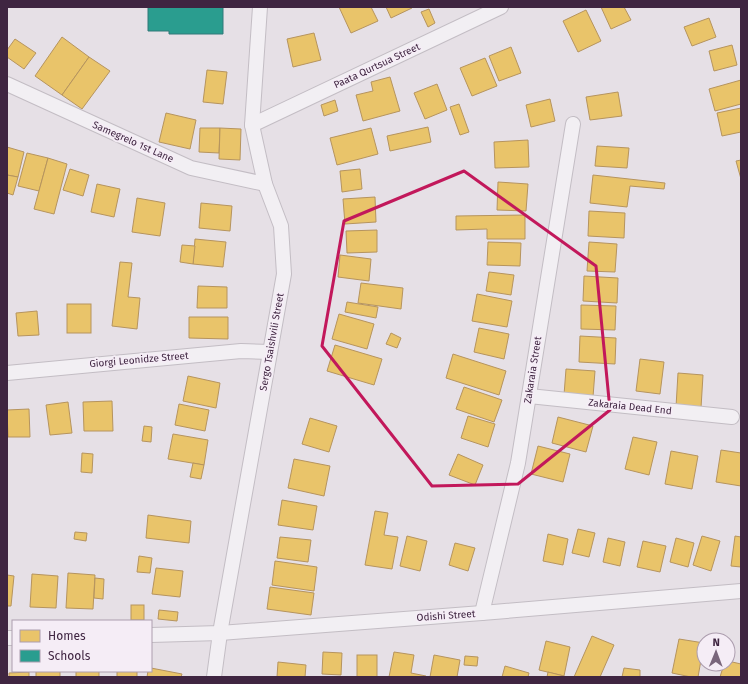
<svg xmlns="http://www.w3.org/2000/svg" width="748" height="684" viewBox="0 0 748 684" font-family="'Fira Sans',sans-serif">
  <style>
    .homes { fill: #e9c46a; stroke: #b6945e }
    .schools { fill: #2a9d8f; stroke: #307978 }
    .lines { fill: none; stroke-linecap: round; stroke-linejoin: round }
    .street-casing { stroke: #c3bdc4; stroke-width: 16 }
    .street { stroke: #f2eff3; stroke-width: 14 }
    .marked { fill: none; stroke: #c2185b; stroke-width: 3; stroke-linejoin: round }
    .labels { text-anchor: middle; dominant-baseline: central; stroke-width: 4; stroke-linejoin: round; paint-order: stroke }
    .street-label { font-size: 10px; fill: #3f2541; stroke: #f5edf6 }
  </style>
  <rect width="100%" height="100%" fill="#e6e0e6"/>
  <g class="homes">
    <polygon points="339,7 371,7 378,21 351,33"/>
    <polygon points="386,7 412,7 412,8 391,18"/>
    <polygon points="601,7 624,7 631,20 611,29"/>
    <polygon points="429,9 435,23 428,27 421,12"/>
    <polygon points="586,10 601,41 578,52 563,21"/>
    <polygon points="709,18 716,37 692,46 684,27"/>
    <polygon points="314,33 321,60 293,67 287,39"/>
    <polygon points="62,37 89,57 62,95 35,76"/>
    <polygon points="15,39 36,53 24,69 7,57 7,50"/>
    <polygon points="732,45 737,65 714,71 709,51"/>
    <polygon points="511,47 521,73 499,81 489,56"/>
    <polygon points="89,57 110,71 82,109 62,95"/>
    <polygon points="485,58 497,86 472,96 460,68"/>
    <polygon points="207,70 227,72 223,104 203,102"/>
    <polygon points="390,77 400,111 363,121 356,95 373,91 371,82"/>
    <polygon points="741,80 741,104 715,111 709,89"/>
    <polygon points="437,84 447,110 425,119 414,93"/>
    <polygon points="618,92 622,116 590,120 586,97"/>
    <polygon points="550,99 555,121 531,127 526,105"/>
    <polygon points="335,100 338,111 324,116 321,105"/>
    <polygon points="459,104 469,132 460,135 450,107"/>
    <polygon points="741,108 741,132 722,136 717,113"/>
    <polygon points="166,113 196,120 190,149 159,142"/>
    <polygon points="428,127 431,142 390,151 387,136"/>
    <polygon points="200,128 220,128 219,153 199,152"/>
    <polygon points="220,128 241,129 240,160 219,159"/>
    <polygon points="371,128 378,154 337,165 330,138"/>
    <polygon points="528,140 529,167 495,168 494,142"/>
    <polygon points="597,146 629,148 627,168 595,166"/>
    <polygon points="7,147 24,152 18,177 7,175"/>
    <polygon points="27,153 48,158 39,191 18,186"/>
    <polygon points="48,158 67,164 54,214 34,209"/>
    <polygon points="741,160 741,179 736,161"/>
    <polygon points="70,169 89,175 83,196 63,190"/>
    <polygon points="360,169 362,189 342,192 340,171"/>
    <polygon points="7,175 18,177 13,195 7,193"/>
    <polygon points="593,175 665,183 664,189 630,186 627,207 590,203"/>
    <polygon points="498,182 528,184 526,211 497,210"/>
    <polygon points="97,184 120,189 114,217 91,212"/>
    <polygon points="375,197 376,222 345,224 343,199"/>
    <polygon points="137,198 165,203 160,236 132,232"/>
    <polygon points="201,203 232,206 230,231 199,228"/>
    <polygon points="589,211 625,213 624,238 588,236"/>
    <polygon points="525,215 525,239 487,239 487,229 456,230 456,216"/>
    <polygon points="377,230 377,252 347,253 346,231"/>
    <polygon points="195,239 226,242 223,267 193,264"/>
    <polygon points="488,242 521,243 520,266 487,265"/>
    <polygon points="589,242 617,244 615,272 587,271"/>
    <polygon points="182,245 195,246 193,264 180,262"/>
    <polygon points="340,255 371,259 369,281 338,277"/>
    <polygon points="120,262 132,263 128,297 140,298 137,329 112,326"/>
    <polygon points="489,272 514,275 511,295 486,291"/>
    <polygon points="584,276 618,278 617,303 583,301"/>
    <polygon points="361,283 403,288 401,309 358,303"/>
    <polygon points="198,286 227,287 227,308 197,308"/>
    <polygon points="477,294 512,301 507,327 472,321"/>
    <polygon points="347,302 378,307 376,318 345,312"/>
    <rect x="67" y="304" width="24" height="29"/>
    <polygon points="581,305 616,306 615,330 581,329"/>
    <polygon points="37,311 39,335 18,336 16,313"/>
    <polygon points="339,314 374,324 367,349 332,339"/>
    <polygon points="189,317 228,317 228,339 189,338"/>
    <polygon points="479,328 509,334 504,359 474,352"/>
    <polygon points="391,333 401,338 397,348 386,344"/>
    <polygon points="580,336 616,338 615,364 579,362"/>
    <polygon points="335,345 382,359 374,385 327,371"/>
    <polygon points="453,354 506,371 499,395 446,378"/>
    <polygon points="640,359 664,362 660,394 636,391"/>
    <polygon points="566,369 595,371 593,397 564,395"/>
    <polygon points="678,373 703,375 701,408 676,407"/>
    <polygon points="188,376 220,383 216,408 183,401"/>
    <polygon points="464,387 502,400 494,422 456,409"/>
    <polygon points="112,401 113,431 84,431 83,402"/>
    <polygon points="68,402 72,433 50,435 46,405"/>
    <polygon points="179,404 209,410 205,431 175,425"/>
    <polygon points="29,409 30,437 8,437 7,410"/>
    <polygon points="468,416 495,424 488,447 461,438"/>
    <polygon points="558,417 593,426 586,452 552,443"/>
    <polygon points="310,418 337,426 329,452 302,444"/>
    <polygon points="144,426 152,427 151,442 142,441"/>
    <polygon points="173,434 208,440 204,465 168,459"/>
    <polygon points="633,437 657,442 649,475 625,469"/>
    <polygon points="538,446 570,454 563,482 531,474"/>
    <polygon points="721,450 741,453 741,486 716,482"/>
    <polygon points="671,451 698,456 692,489 665,484"/>
    <polygon points="82,453 93,454 92,473 81,472"/>
    <polygon points="458,454 483,465 475,485 449,475"/>
    <polygon points="294,459 330,466 324,496 288,488"/>
    <polygon points="193,463 204,465 201,479 190,477"/>
    <polygon points="282,500 317,506 313,530 278,525"/>
    <polygon points="375,511 388,513 384,535 398,537 392,569 365,565"/>
    <polygon points="148,515 191,521 189,543 146,538"/>
    <polygon points="578,529 595,533 589,557 572,553"/>
    <polygon points="75,532 87,533 86,541 74,539"/>
    <polygon points="548,534 568,539 563,565 543,561"/>
    <polygon points="407,536 427,541 420,571 400,566"/>
    <polygon points="702,536 720,541 711,571 693,565"/>
    <polygon points="735,536 741,537 741,567 731,566"/>
    <polygon points="280,537 311,540 308,562 277,558"/>
    <polygon points="608,538 625,542 620,566 603,562"/>
    <polygon points="676,538 694,543 688,567 670,562"/>
    <polygon points="643,541 666,546 660,572 637,567"/>
    <polygon points="455,543 475,548 468,571 449,565"/>
    <polygon points="139,556 152,558 150,573 137,572"/>
    <polygon points="275,561 317,567 314,591 272,585"/>
    <polygon points="156,568 183,571 180,597 152,594"/>
    <polygon points="68,573 95,575 93,609 66,608"/>
    <polygon points="32,574 58,576 56,608 30,607"/>
    <polygon points="7,575 14,576 11,606 7,606"/>
    <polygon points="95,578 104,579 103,599 94,598"/>
    <polygon points="270,587 314,593 311,615 267,609"/>
    <rect x="131" y="605" width="13" height="15"/>
    <polygon points="159,610 178,612 177,621 158,619"/>
    <polygon points="592,636 614,645 600,677 574,677"/>
    <polygon points="679,639 704,643 698,677 691,677 672,673"/>
    <polygon points="546,641 570,647 564,676 539,670"/>
    <polygon points="323,652 342,653 341,675 322,674"/>
    <polygon points="394,652 414,655 411,673 426,676 426,677 389,677"/>
    <rect x="357" y="655" width="20" height="22"/>
    <polygon points="434,655 460,660 457,677 430,677"/>
    <polygon points="465,656 478,657 477,666 464,665"/>
    <polygon points="728,661 741,664 741,677 720,677 724,664 728,664"/>
    <polygon points="278,662 306,665 305,677 277,677"/>
    <polygon points="505,666 529,673 528,677 502,677"/>
    <polygon points="151,668 182,674 181,677 147,677 148,671 151,671"/>
    <polygon points="624,668 640,670 640,677 622,677"/>
    <rect x="36" y="671" width="24" height="6"/>
    <rect x="76" y="671" width="23" height="6"/>
    <rect x="117" y="671" width="20" height="6"/>
    <polygon points="29,672 29,677 9,677 9,673"/>
    <polygon points="548,672 564,676 563,677 547,677"/>
  </g>
  <polygon class="schools" points="148,7 223,7 223,34 169,34 169,31 148,31"/>
  <g class="lines">
    <g class="street-casing">
      <g id="street">
        <polyline points="7,84 191,168 265,184"/>
        <polyline points="252,125 501,7"/>
        <polyline points="7,373 241,351 270,352"/>
        <polyline points="529,396 732,417"/>
        <polyline points="482,613 518,463 573,124"/>
        <polyline points="151,635 220,633 482,613 741,591"/>
        <polyline points="7,638 13,638"/>
        <polyline points="214,677 220,633 284,274 281,226 265,184 252,125 260,7"/>
      </g>
    </g>
    <use href="#street" class="street"/>
  </g>
  <path class="marked" d="M464,171L596,266L610,410L518,484L432,486L322,346L344,221Z"/>
  <g class="labels">
    <g class="street-label">
      <text transform="translate(377 66) rotate(-25)">Paata Qurtsua Street</text>
      <text transform="translate(133 142) rotate(24)">Samegrelo 1st Lane</text>
      <text transform="translate(272 342) rotate(-80)">Sergo Tsaishvili Street</text>
      <text transform="translate(139 360) rotate(-5)">Giorgi Leonidze Street</text>
      <text transform="translate(533 370) rotate(-81)">Zakaraia Street</text>
      <text transform="translate(630 407) rotate(6)">Zakaraia Dead End</text>
      <text transform="translate(446 616) rotate(-4)">Odishi Street</text>
    </g>
  </g>
  <rect width="748" height="684" fill="none" stroke="#3f2541" stroke-width="16"/>
  <rect x="12" y="620" width="140" height="52" fill="#f5edf6" stroke="#ac9dae"/>
  <rect x="20" y="630" width="20" height="12" fill="#e9c46a" stroke="#ac9dae"/>
  <text x="48" y="640" font-size="12" fill="#3f2541">Homes</text>
  <rect x="20" y="650" width="20" height="12" fill="#2a9d8f" stroke="#ac9dae"/>
  <text x="48" y="660" font-size="12" fill="#3f2541">Schools</text>
  <g transform="translate(716 652) rotate(1)"><circle r="19" fill="#f5edf6" stroke="#ac9dae"/>
  <path d="M0-3L7 15L0 10L-7 15Z" fill="#79667b"/>
  <text y="-6" font-size="11" font-weight="bold" text-anchor="middle" fill="#3f2541">N</text>
  </g>
</svg>
